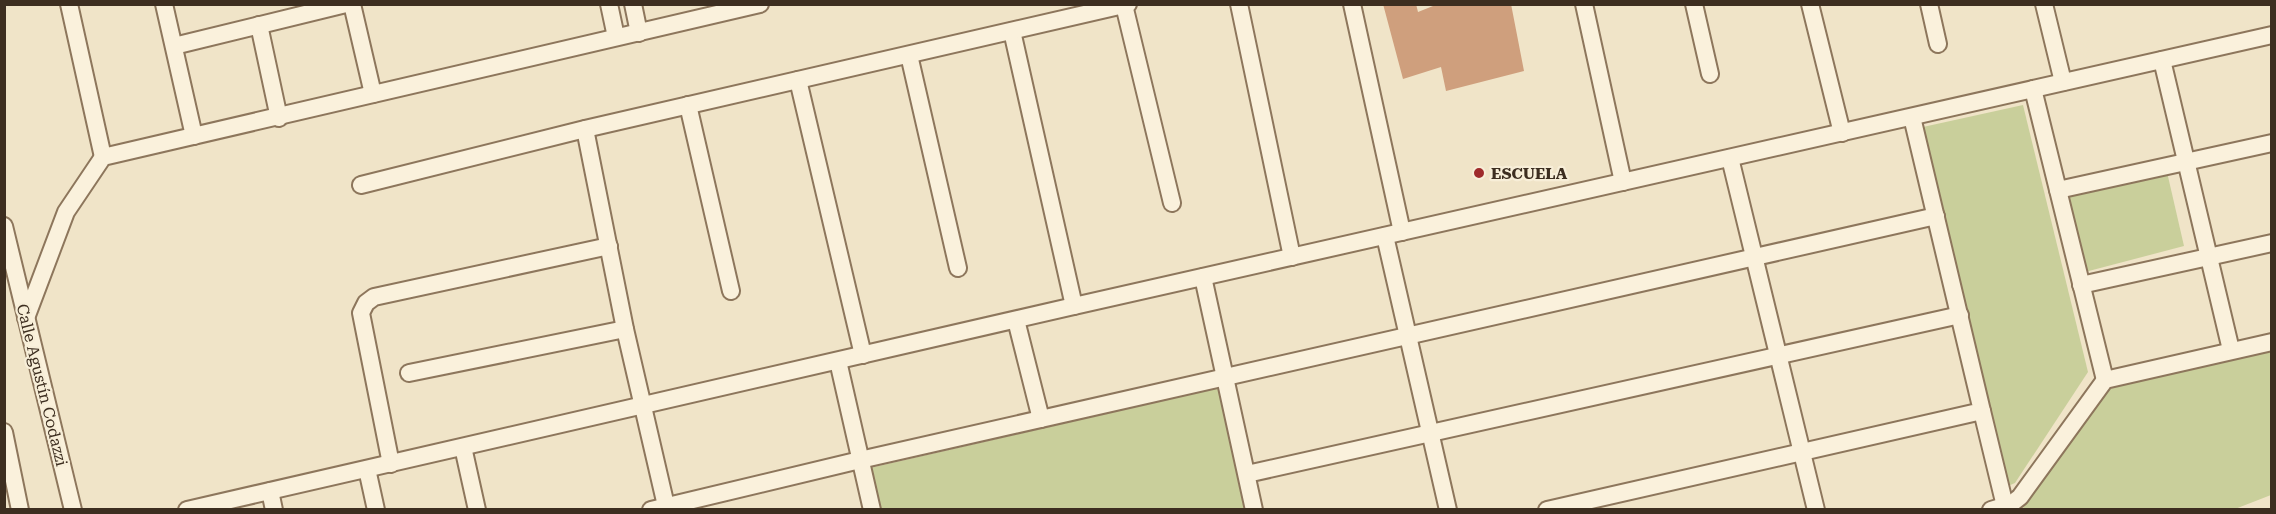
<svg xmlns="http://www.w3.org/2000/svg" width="2276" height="514" viewBox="0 0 2276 514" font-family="'Roboto Serif',serif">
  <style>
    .green { fill: #c9cf9b }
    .building { fill: #cf9f7d }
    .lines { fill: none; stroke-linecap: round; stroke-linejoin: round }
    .street-casing { stroke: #8d765c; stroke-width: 20 }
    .street { stroke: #faf1dc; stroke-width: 16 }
    .poi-dot { fill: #9e2a2b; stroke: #f7eed8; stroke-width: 2 }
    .labels { text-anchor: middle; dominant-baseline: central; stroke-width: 4.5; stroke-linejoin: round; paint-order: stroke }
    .poi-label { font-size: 16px; font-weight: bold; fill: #3d2e20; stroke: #f7eed8; text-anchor: start }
    .street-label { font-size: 16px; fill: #3d2e20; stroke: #f7eed8 }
  </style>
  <rect width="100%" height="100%" fill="#f0e4c8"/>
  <g class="green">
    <polygon points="2023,105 2088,372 2015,483 2008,486 1923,127"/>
    <polygon points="2167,172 2184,246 2085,272 2067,194"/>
    <polygon points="2271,350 2271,495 2235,509 2017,510 2023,508 2101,388"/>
    <polygon points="1218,388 1244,509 879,509 870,468"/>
  </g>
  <polygon class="building" points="1383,4 1416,4 1418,12 1438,4 1511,4 1524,71 1446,91 1441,67 1403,79"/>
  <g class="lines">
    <g class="street-casing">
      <g id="street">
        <polyline points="69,4 103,157"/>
        <polyline points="164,4 194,136"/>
        <polyline points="352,4 373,94"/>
        <polyline points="609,4 616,37"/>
        <polyline points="633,4 639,33"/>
        <polyline points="1239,4 1292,257"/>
        <polyline points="1352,4 1402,232"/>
        <polyline points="1584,4 1623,182"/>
        <polyline points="1694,4 1710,74"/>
        <polyline points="1810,4 1842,133"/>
        <polyline points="1929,4 1938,44"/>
        <polyline points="2044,4 2063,82"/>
        <polyline points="1124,5 1172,203"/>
        <polyline points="259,25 279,118"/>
        <polyline points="1012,31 1074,306"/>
        <polyline points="174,46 346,4"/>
        <polyline points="909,55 958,268"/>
        <polyline points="2162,60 2231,350"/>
        <polyline points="798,80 863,355"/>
        <polyline points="2033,89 2105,380"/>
        <polyline points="688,105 731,291"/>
        <polyline points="585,129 625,329 667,510"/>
        <polyline points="1730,158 1816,510"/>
        <polyline points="361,185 585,129 1128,4"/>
        <polyline points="2058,190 2272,143"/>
        <polyline points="4,226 73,510"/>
        <polyline points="1385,236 1448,510"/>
        <polyline points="1203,277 1254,510"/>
        <polyline points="2081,285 2272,243"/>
        <polyline points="26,318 66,212 103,157 760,4"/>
        <polyline points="1016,320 1041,419"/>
        <polyline points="838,361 872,510"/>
        <polyline points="409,373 625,329"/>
        <polyline points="1982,411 2005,506"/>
        <polyline points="4,432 20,510"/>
        <polyline points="463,447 477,510"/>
        <polyline points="391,464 361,313 366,303 374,297 609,246"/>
        <polyline points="367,469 376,510"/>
        <polyline points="1247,474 1960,315"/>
        <polyline points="270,491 274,510"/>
        <polyline points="187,510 1074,306 2272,35"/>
        <polyline points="651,510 860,460 1936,216"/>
        <polyline points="1547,510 1982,411 1912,117"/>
        <polyline points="1991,510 2011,504 2020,497 2105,380 2272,342"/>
      </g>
    </g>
    <use href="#street" class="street"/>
  </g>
  <circle class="poi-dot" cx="1479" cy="173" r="6"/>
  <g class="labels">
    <g class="poi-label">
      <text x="1491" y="173">ESCUELA</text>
    </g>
    <g class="street-label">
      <text transform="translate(42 385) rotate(76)">Calle Agustín Codazzi</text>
    </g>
  </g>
  <rect width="2276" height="514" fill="none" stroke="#3d2e20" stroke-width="12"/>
</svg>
